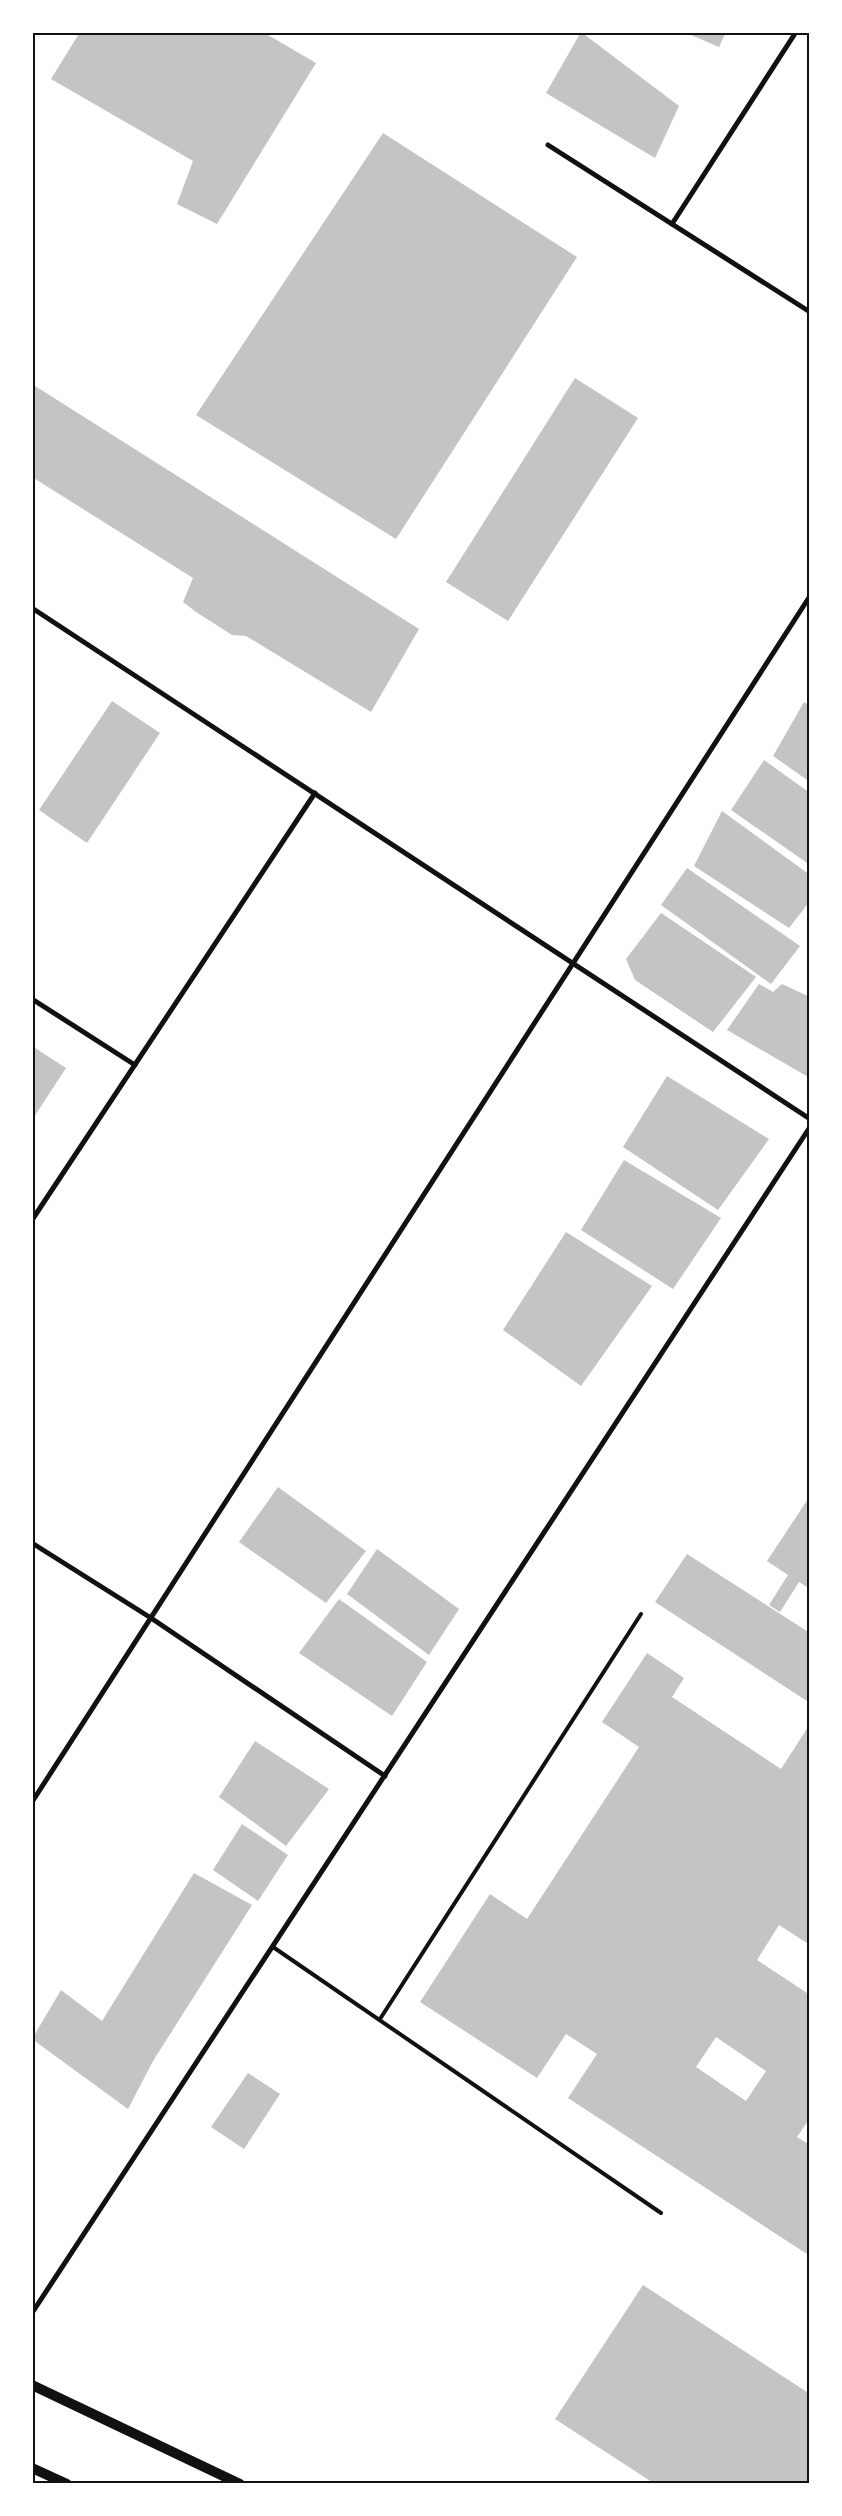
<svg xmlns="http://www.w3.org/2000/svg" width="842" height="2516" viewBox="0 0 842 2516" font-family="Barlow,sans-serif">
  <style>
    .building { fill: #c4c4c4; fill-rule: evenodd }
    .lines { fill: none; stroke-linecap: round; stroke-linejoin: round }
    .service { stroke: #111; stroke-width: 4 }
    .minor { stroke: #111; stroke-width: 5 }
    .secondary { stroke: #111; stroke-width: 10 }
    .neatline { fill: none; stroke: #111; stroke-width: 2 }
  </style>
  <rect width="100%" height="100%" fill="#fff"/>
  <g class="building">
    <polygon points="80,32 263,32 316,63 217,224 177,204 193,161 51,79"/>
    <polygon points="581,32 679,106 655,158 546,93"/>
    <polygon points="684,32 726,32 719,47"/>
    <polygon points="383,133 577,257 396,539 196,415"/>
    <polygon points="575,378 638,418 508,621 446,582"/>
    <polygon points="32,384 419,629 371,712 246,636 232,635 196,612 183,602 193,578 32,477"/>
    <polygon points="112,701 160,733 87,843 39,810"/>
    <polygon points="804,702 810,706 810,782 773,756"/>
    <polygon points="764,760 810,793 810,865 731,810"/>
    <polygon points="722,811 810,875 810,901 789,928 694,866"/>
    <polygon points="687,868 800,946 771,984 661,905"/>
    <polygon points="661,913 756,977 713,1032 635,980 626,959"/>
    <polygon points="759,984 773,992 782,984 810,997 810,1078 727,1030"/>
    <polygon points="32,1046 66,1068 32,1120"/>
    <polygon points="667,1076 769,1139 718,1210 623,1147"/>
    <polygon points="624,1160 721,1218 673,1289 581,1230"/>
    <polygon points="566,1232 652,1286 581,1386 503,1330"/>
    <polygon points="278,1487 366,1551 326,1603 239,1542"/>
    <polygon points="810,1496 810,1589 799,1582 780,1612 769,1605 788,1575 767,1561"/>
    <polygon points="377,1549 459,1609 429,1655 347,1594"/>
    <polygon points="687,1554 810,1633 810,1703 655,1602"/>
    <polygon points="339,1599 427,1662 392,1716 299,1653"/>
    <path d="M647,1653L684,1678L672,1697L781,1769L810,1724V1945L779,1925L757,1960L810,1995V2118L797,2137L810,2145V2256L568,2098L597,2054L566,2034L537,2078L420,2002L490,1894L527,1919L639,1747L602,1722ZM716,2037L766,2071L746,2101L696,2067Z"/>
    <polygon points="255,1741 329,1789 286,1846 219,1797"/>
    <polygon points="242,1824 288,1855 258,1901 213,1870"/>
    <polygon points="194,1873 252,1905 153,2061 128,2109 32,2039 61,1990 102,2021"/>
    <polygon points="248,2073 280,2094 244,2149 211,2127"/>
    <polygon points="643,2285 810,2394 810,2484 655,2484 555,2419"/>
  </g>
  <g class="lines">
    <g class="service">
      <polyline points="273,1947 661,2213"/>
      <polyline points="380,2019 641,1614"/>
    </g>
    <g class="minor">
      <polyline points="548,145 810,312"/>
      <polyline points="672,224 796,32"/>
      <polyline points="32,608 810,1119"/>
      <polyline points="32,999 135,1065"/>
      <polyline points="32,1220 315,793"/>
      <polyline points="32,1543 151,1618 385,1776"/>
      <polyline points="32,1802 810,596"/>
      <polyline points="32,2313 810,1127"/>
    </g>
    <g class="secondary">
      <polyline points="32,2385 240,2484"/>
      <polyline points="32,2468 67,2484"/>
    </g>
  </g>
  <rect width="842" height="2516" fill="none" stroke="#ffffff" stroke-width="68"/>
  <rect x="34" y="34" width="774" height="2448" class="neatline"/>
</svg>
